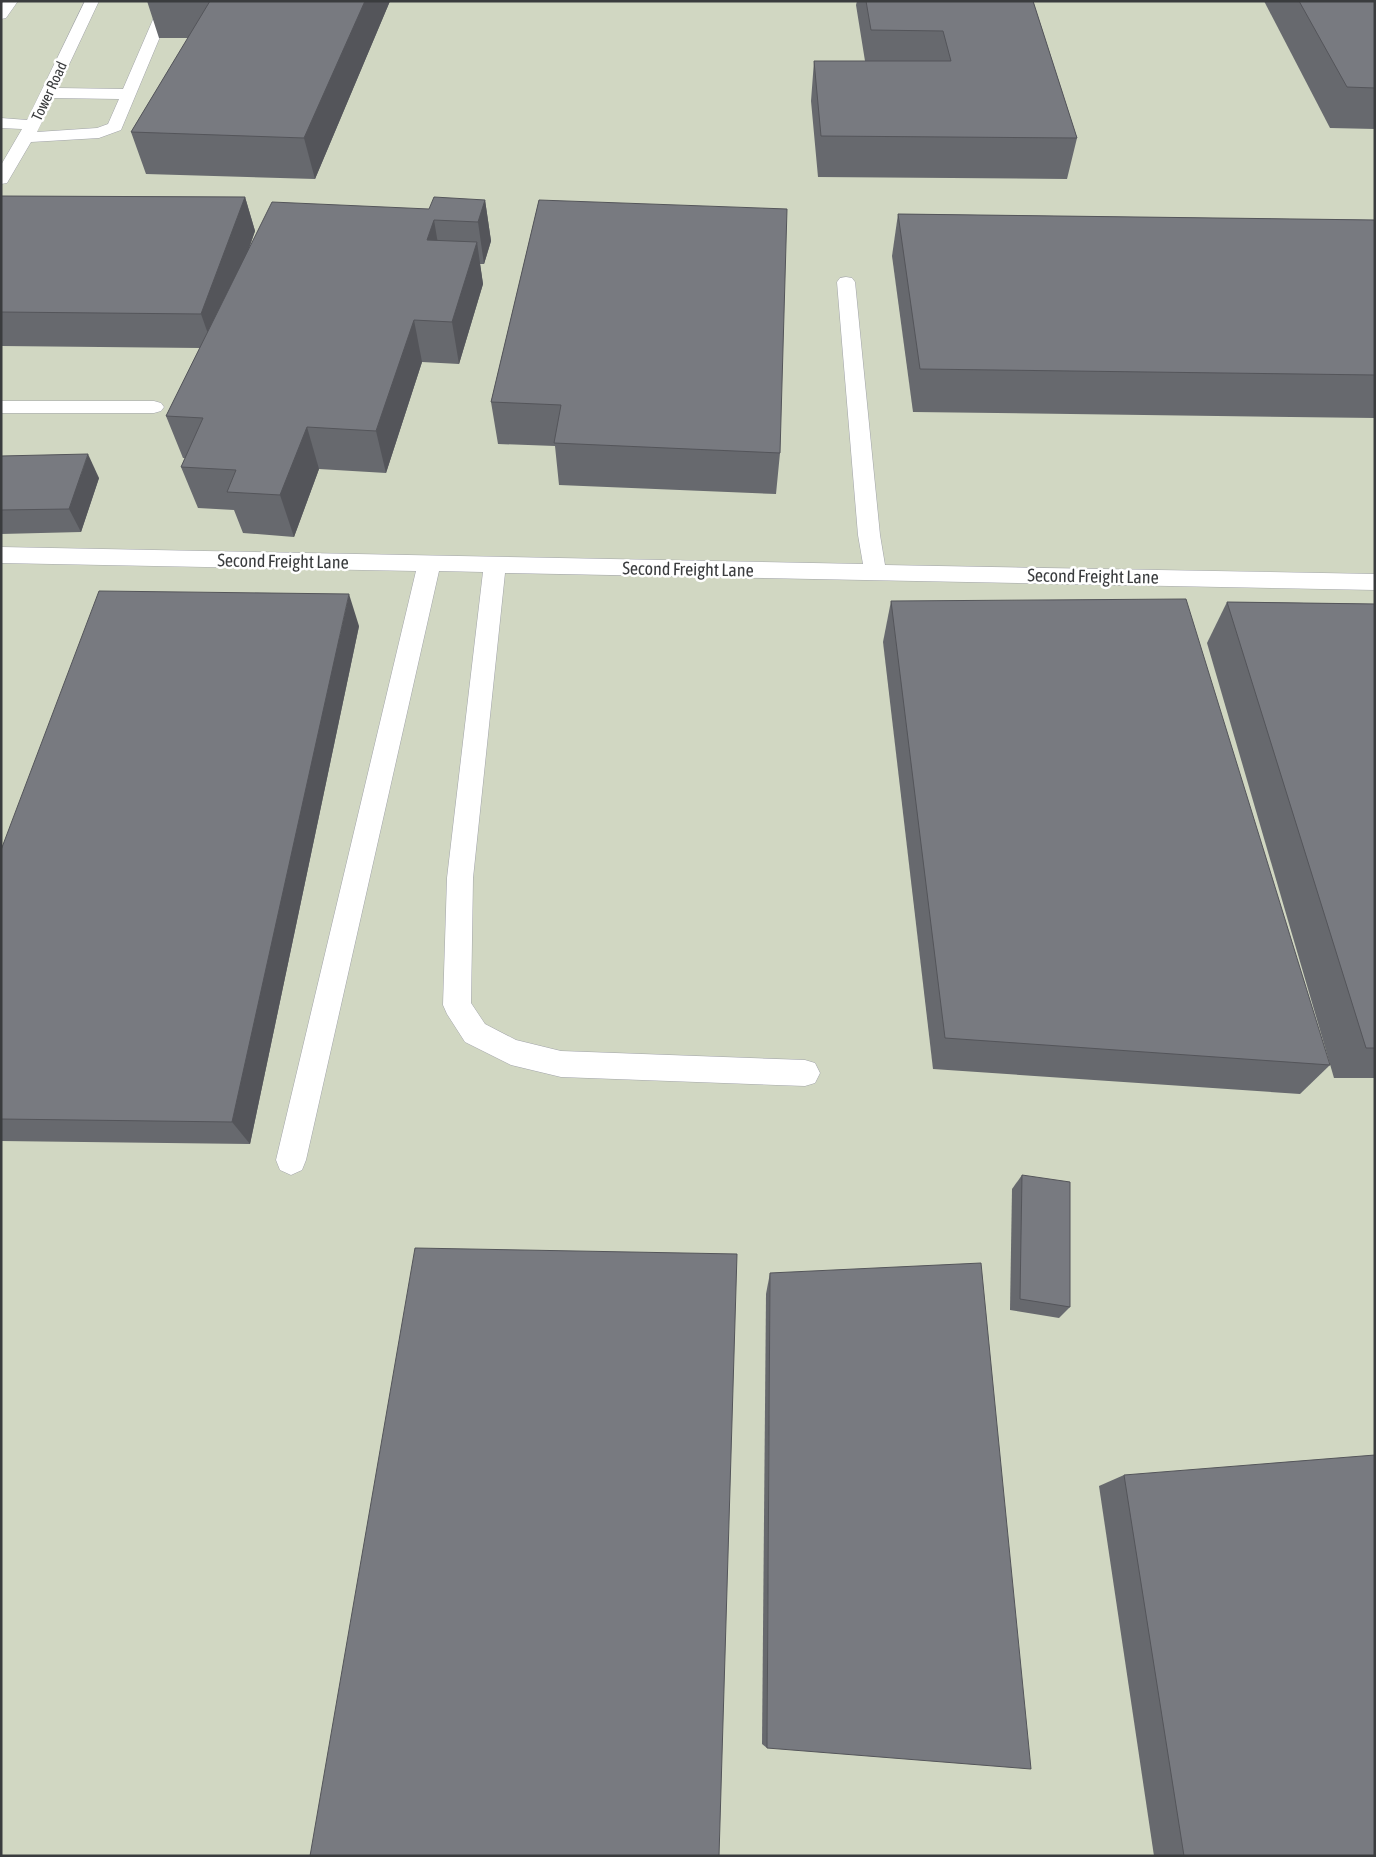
<svg xmlns="http://www.w3.org/2000/svg" width="1376" height="1857" viewBox="0 0 1376 1857" font-family="'Asap Condensed',sans-serif">
  <style>
    .green { fill: #d1d7c2 }
    .lines { fill: none; stroke-linecap: round; stroke-linejoin: round }
    .minor-casing { stroke: #a2a4aa; stroke-width: 1 }
    .minor { fill: #fff; fill-rule: evenodd }
    .wall { fill: #67696e }
    .shaded-wall { fill: #54555a }
    .building { fill: #787a80; stroke: #54555a }
    .labels { text-anchor: middle; dominant-baseline: central; stroke-width: 5; stroke-linejoin: round; paint-order: stroke }
    .far-street-label { font-size: 15px; fill: #3a3c3e; stroke: #fff }
    .street-label { font-size: 18px; fill: #3a3c3e; stroke: #fff }
  </style>
  <rect width="100%" height="100%" fill="#e8ebf1"/>
  <rect class="green" x="1" y="1" width="1374" height="1855"/>
  <g class="lines">
    <g class="minor-casing">
      <g id="minor">
        <polygon points="4,1 18,1 6,18 1,19 1,4"/>
        <path d="M85,1H99L58,88L123,89L161,1H175L121,130L99,138L31,142L7,183L1,184V165L22,129L1,128V118L27,120ZM54,98L119,99L108,124L97,128L37,132Z"/>
        <polygon points="846,277 852,278 855,282 880,535 885,565 1375,574 1375,590 505,573 473,878 471,1003 485,1024 516,1040 561,1051 805,1060 815,1063 820,1073 815,1083 805,1086 561,1077 511,1065 465,1042 447,1014 443,1005 447,878 483,572 439,571 306,1160 302,1170 291,1175 280,1170 276,1160 416,571 1,563 1,547 863,564 858,535 837,282 840,278"/>
        <polygon points="1,401 154,401 161,403 164,407 161,411 154,413 1,413"/>
      </g>
    </g>
    <use href="#minor" class="minor"/>
  </g>
  <g class="wall">
    <polygon points="147,1 390,1 315,179 146,174 131,132 188,38 159,38"/>
    <polygon points="857,1 1033,1 1077,138 1067,179 818,177 811,101 814,61 865,61 856,5"/>
    <polygon points="1264,1 1375,1 1375,129 1330,128"/>
    <polygon points="1,196 245,197 255,231 249,249 429,209 485,200 491,241 484,264 480,264 483,284 459,364 422,362 386,473 319,469 294,537 243,533 234,510 198,508 181,467 185,458 183,458 166,416 200,348 1,346"/>
    <polygon points="539,200 780,453 776,494 559,485 555,446 498,444 491,402"/>
    <polygon points="898,214 1375,220 1375,418 913,412 892,256"/>
    <polygon points="1,456 99,478 81,532 1,534"/>
    <polygon points="891,601 1330,1065 1300,1094 933,1069 883,642"/>
    <polygon points="1227,602 1375,604 1375,1078 1334,1078 1207,643"/>
    <polygon points="359,626 250,1144 1,1141 1,850"/>
    <polygon points="1022,1175 1070,1307 1059,1318 1010,1310 1012,1189"/>
    <polygon points="770,1273 767,1748 762,1744 766,1294"/>
    <polygon points="1124,1475 1375,1856 1154,1856 1099,1486"/>
  </g>
  <g class="shaded-wall">
    <polygon points="365,1 390,1 315,179 304,138"/>
    <polygon points="245,197 255,231 213,348 201,314"/>
    <polygon points="485,200 491,241 484,264 478,222"/>
    <polygon points="434,220 441,262 427,240"/>
    <polygon points="477,242 483,284 459,364 452,322"/>
    <polygon points="414,320 422,362 386,473 376,431"/>
    <polygon points="307,427 319,469 294,537 280,495"/>
    <polygon points="88,454 99,478 81,532 69,509"/>
    <polygon points="349,594 359,626 250,1144 232,1122"/>
  </g>
  <g class="building">
    <polygon points="210,1 365,1 304,138 131,132"/>
    <polygon points="866,1 1033,1 1077,138 821,136 814,61 951,61 943,31 871,30"/>
    <polygon points="1299,1 1375,1 1375,88 1347,87"/>
    <polygon points="1,196 245,197 201,314 1,312"/>
    <polygon points="434,197 485,200 478,222 434,220 427,240 477,242 452,322 414,320 376,431 307,427 280,495 227,492 236,470 181,467 203,418 166,416 272,202 429,209"/>
    <polygon points="539,200 787,209 780,453 554,443 561,405 491,402"/>
    <polygon points="898,214 1375,220 1375,375 920,369"/>
    <polygon points="88,454 69,509 1,510 1,456"/>
    <polygon points="99,591 349,594 232,1122 1,1119 1,850"/>
    <polygon points="1186,599 1330,1065 945,1038 891,601"/>
    <polygon points="1227,602 1375,604 1375,1048 1366,1048"/>
    <polygon points="1022,1175 1070,1182 1070,1307 1020,1299"/>
    <polygon points="415,1248 737,1254 719,1856 310,1856"/>
    <polygon points="981,1263 1031,1769 767,1748 770,1273"/>
    <polygon points="1375,1455 1375,1856 1184,1856 1124,1475"/>
  </g>
  <g class="labels">
    <g class="far-street-label">
      <text transform="translate(49 91) rotate(-65)">Tower Road</text>
    </g>
    <g class="street-label">
      <text transform="translate(283 561) rotate(1)">Second Freight Lane</text>
      <text transform="translate(688 569) rotate(1)">Second Freight Lane</text>
      <text transform="translate(1093 576) rotate(1)">Second Freight Lane</text>
    </g>
  </g>
  <rect width="1376" height="1857" fill="none" stroke="#3a3c3e" stroke-width="5"/>
</svg>
